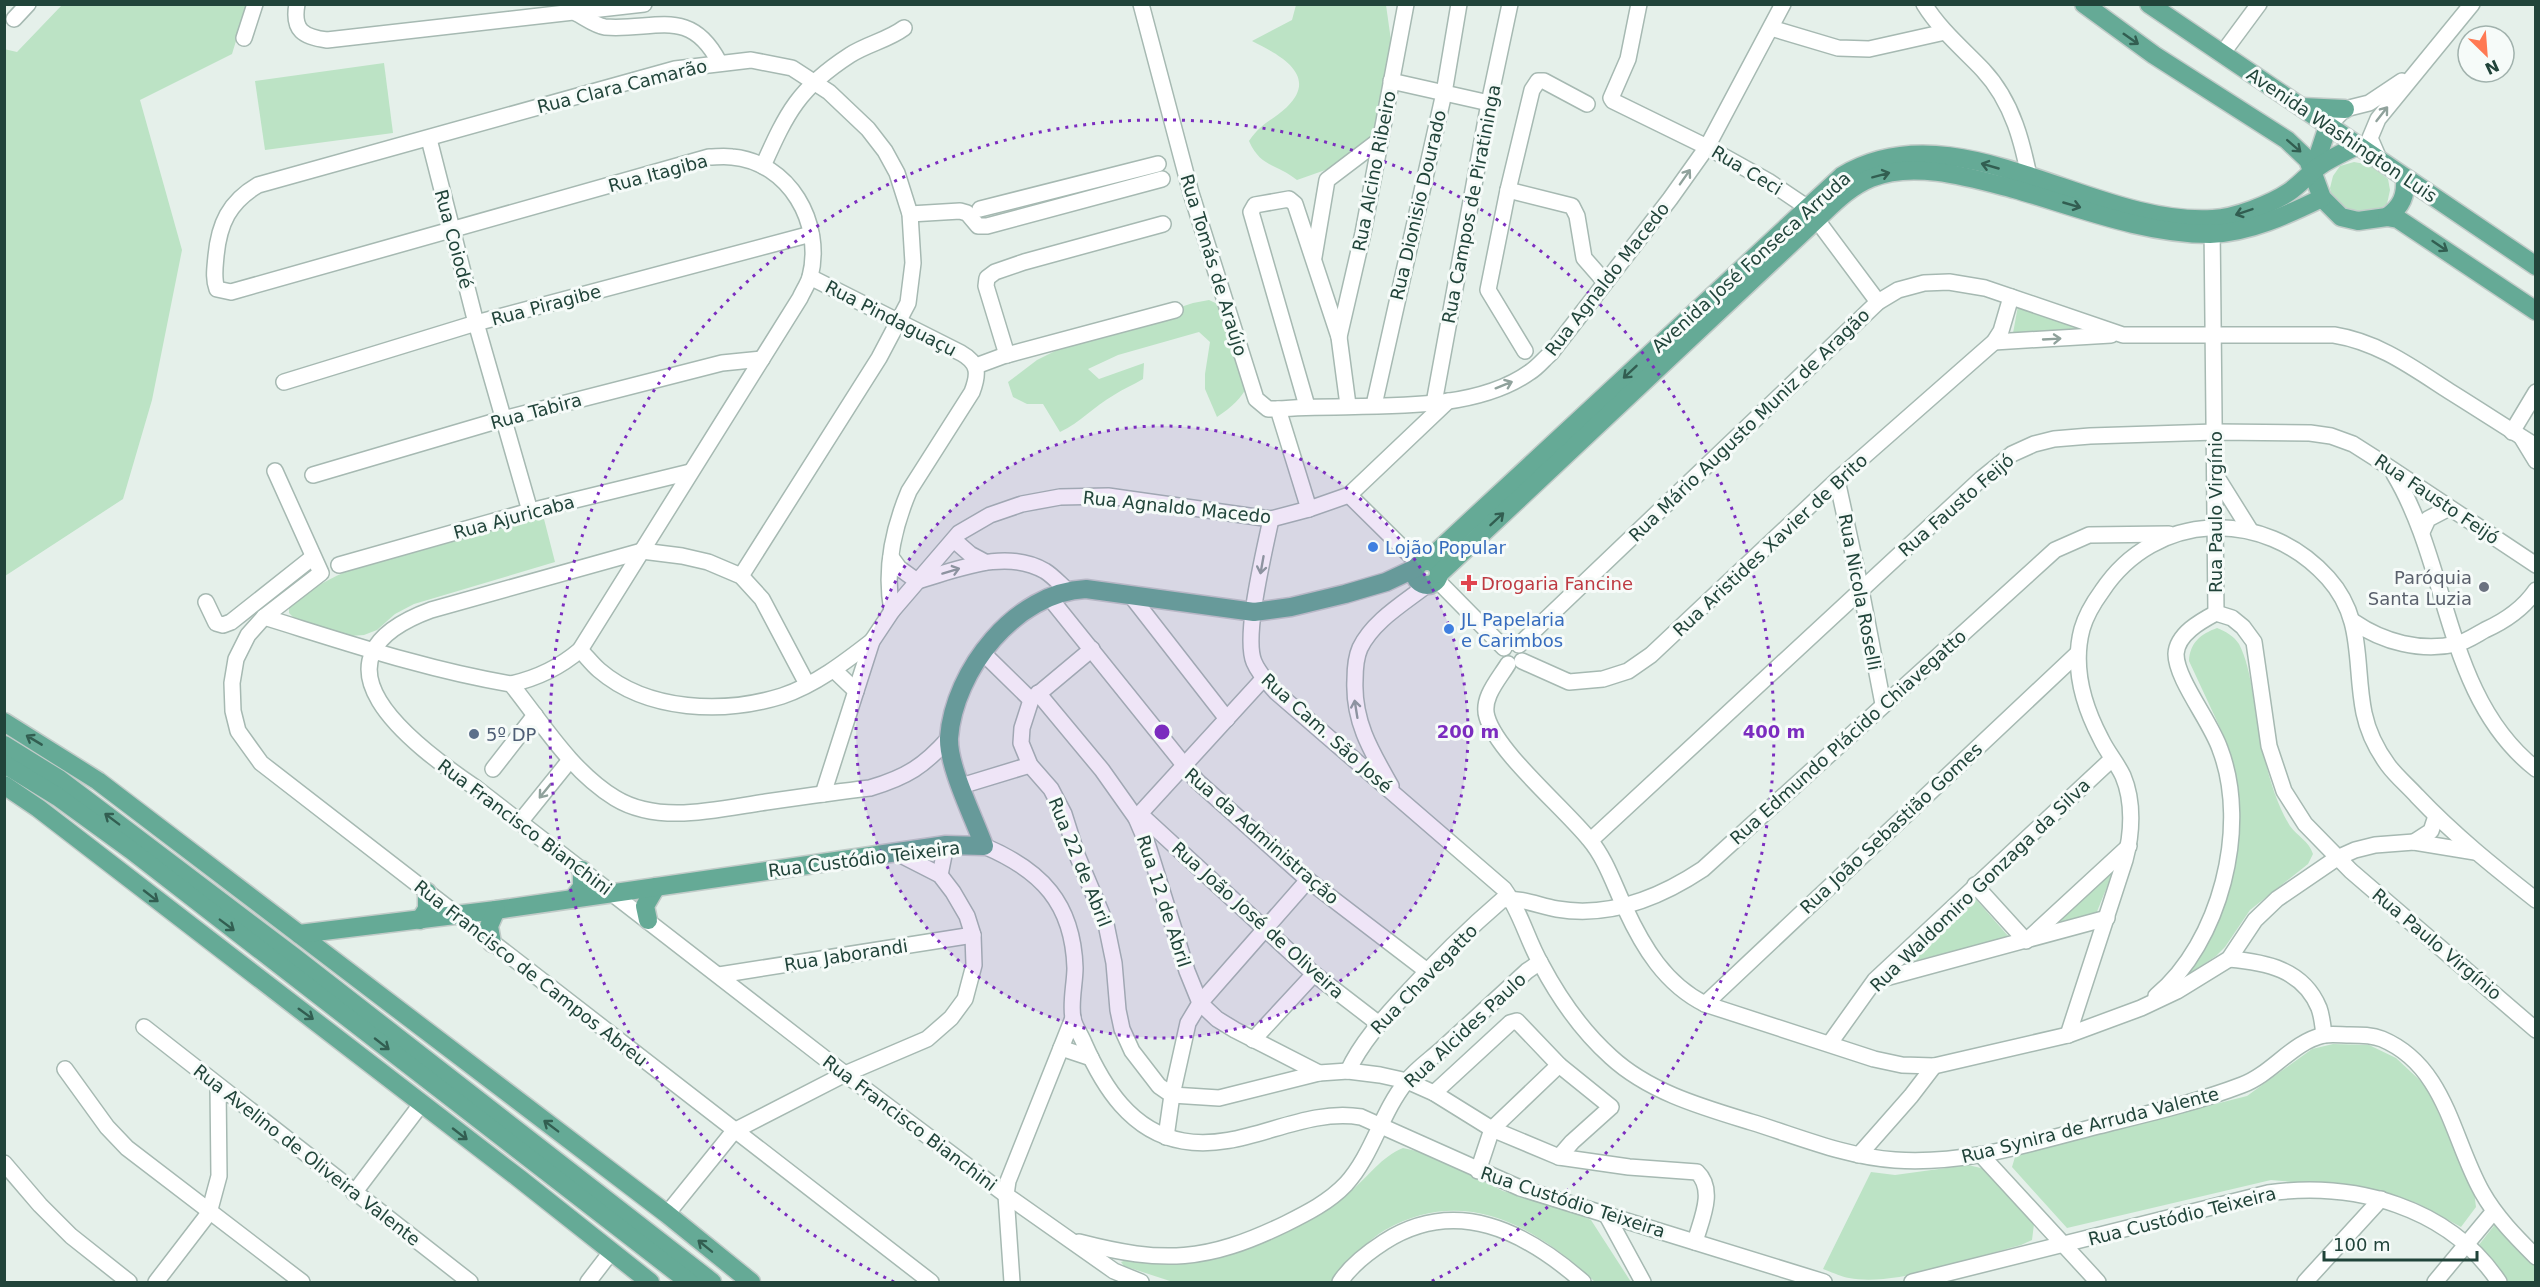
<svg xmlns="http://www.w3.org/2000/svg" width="2540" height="1287" viewBox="0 0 2540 1287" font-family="'DejaVu Sans',sans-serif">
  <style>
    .green { fill: #bce3c5 }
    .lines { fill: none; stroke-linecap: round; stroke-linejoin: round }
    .minor-casing { stroke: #a6b9b2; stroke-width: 18 }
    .major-casing { stroke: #c1cbc8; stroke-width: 21 }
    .minor { stroke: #fff; stroke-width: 15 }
    .major { stroke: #65aa96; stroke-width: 18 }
    .oneway { stroke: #325e51 }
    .oneway2 { stroke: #90a29c }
    .ring { fill: none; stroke: #7b2cbf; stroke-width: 3; stroke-dasharray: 3 6 }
    .shop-dot { fill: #3f7fe0; stroke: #f6fbf9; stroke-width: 2 }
    .health-dot { fill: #e0444e; stroke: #f6fbf9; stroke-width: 2 }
    .worship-dot { fill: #6b7280; stroke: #f6fbf9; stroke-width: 2 }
    .service-dot { fill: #5c6f8a; stroke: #f6fbf9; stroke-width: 2 }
    .labels { text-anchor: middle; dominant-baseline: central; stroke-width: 6; stroke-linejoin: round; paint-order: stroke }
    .street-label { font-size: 18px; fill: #21443a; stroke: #f6fbf9 }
    .shop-label { font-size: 18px; fill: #366cbe; stroke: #f6fbf9; text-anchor: start }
    .worship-label { font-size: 18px; fill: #5b616d; stroke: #f6fbf9; text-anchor: end }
    .health-label { font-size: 18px; fill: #be3a42; stroke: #f6fbf9; text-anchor: start }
    .service-label { font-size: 18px; fill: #4e5e75; stroke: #f6fbf9; text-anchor: start }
    .centre { fill: #7b2cbf; stroke: #f6fbf9; stroke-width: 3 }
    .ring-label { font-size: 18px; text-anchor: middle; font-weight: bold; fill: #7b2cbf; stroke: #f6fbf9; stroke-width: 6; stroke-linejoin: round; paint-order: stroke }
  </style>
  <rect width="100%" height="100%" fill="#e5f0ea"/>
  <g class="green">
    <polygon points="62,5 247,5 232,54 140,100 182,250 152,400 123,499 5,576 4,49 17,52"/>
    <path d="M1296,5H1386L1398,90L1394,105L1372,139L1331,168L1297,180C1276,163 1261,168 1249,141C1262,122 1272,121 1287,107C1320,75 1278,54 1252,41L1292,20Z"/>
    <polygon points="384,63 393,133 265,150 255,81"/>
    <polygon points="2354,162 2370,165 2388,179 2390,190 2387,204 2372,214 2353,215 2332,198 2330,188 2333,176 2340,166"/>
    <path d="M1209,300L1224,307L1249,383C1241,399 1232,407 1217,417L1205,389V374L1210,342L1199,332L1118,355L1088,369L1099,379L1144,363L1143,379C1133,385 1123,389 1114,395C1094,406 1080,423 1060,432L1043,404H1027L1013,397L1008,382L1037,360L1071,343L1193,303Z"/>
    <polygon points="2018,306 2083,330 2013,333"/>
    <path d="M533,519H544L555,562L414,604L395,614L377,630L364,635L350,636L294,618L289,613V606C307,592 324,581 345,572Z"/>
    <path d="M2217,628C2225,631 2234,636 2239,644C2253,671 2254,713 2261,743C2267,770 2275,802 2290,826C2297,836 2309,841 2313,854L2308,864L2250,910L2225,947L2216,956L2186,976L2208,938L2237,852L2239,828L2237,790L2231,761L2222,732L2189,661C2190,642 2201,634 2217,628Z"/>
    <polygon points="2113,872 2094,919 2048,930"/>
    <polygon points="1973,896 2009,937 1902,964"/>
    <polygon points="2333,1044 2369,1045 2396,1058 2426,1086 2474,1191 2476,1207 2461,1227 2417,1203 2368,1189 2271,1180 2067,1228 2012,1167 2015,1157 2026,1152 2247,1096 2312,1049"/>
    <path d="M1403,1148L1425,1153L1503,1191L1559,1206L1591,1220L1631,1282H1595C1535,1226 1465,1185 1385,1230C1364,1242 1349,1264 1333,1282H1173L1124,1266L1121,1262C1134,1256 1148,1264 1162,1264C1201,1265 1232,1255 1268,1240C1296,1228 1327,1210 1351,1191C1369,1176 1381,1157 1403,1148Z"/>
    <path d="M1968,1165L1985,1169L2034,1224L2032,1240L2021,1245C1974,1257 1896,1287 1849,1278C1841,1277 1832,1272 1823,1269L1871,1172L1895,1175Z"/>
    <polygon points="2497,1222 2516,1247 2535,1265 2535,1282 2508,1282 2478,1246"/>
  </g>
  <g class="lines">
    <g class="minor-casing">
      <g id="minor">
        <path d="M297,4C292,31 304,37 327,40L644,4"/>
        <polyline points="1141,4 1191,193 1256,399 1268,409 1278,409 1309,509"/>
        <polyline points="1639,4 1628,59 1611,98 1613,101 1707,147 1768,181 1808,208 1878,302"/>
        <path d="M1924,4C1940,30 1963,49 1983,70C2013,102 2023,144 2031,186"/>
        <path d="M576,13C584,17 596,26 605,27C655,31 690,6 719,62"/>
        <polyline points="14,19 28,4"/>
        <polyline points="1771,28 1838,48 1869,49 1945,32"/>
        <polyline points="244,38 255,4"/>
        <polyline points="2222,54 2259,4"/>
        <polyline points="1391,81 1489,103"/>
        <polyline points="2328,126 2345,109 2369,103 2402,81"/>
        <polyline points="429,139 476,323 530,511"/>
        <polyline points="2380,161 2370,138 2378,119 2472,4"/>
        <path d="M763,166C787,112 799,88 850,55C867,44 888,40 904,28"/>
        <polyline points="1508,190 1572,206 1577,216 1584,258 1605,282"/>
        <polyline points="980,209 1158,164"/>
        <polyline points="910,214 960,211 967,213 978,226 987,226 1162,179"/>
        <polyline points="2212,223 2216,613"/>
        <polyline points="1314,257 1327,180 1381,139"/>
        <path d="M810,277L961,353C979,363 979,374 972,392L909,491C893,529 884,569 892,611"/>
        <polyline points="1339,337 1363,233 1406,4"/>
        <polyline points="1994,342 2111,335"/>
        <polyline points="1525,351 1488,290 1508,190 1532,90 1538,81 1544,81 1587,104"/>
        <polyline points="1007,355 986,286 987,278 995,272 1024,262 1163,224"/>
        <polyline points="976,366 1003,356 1175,310"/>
        <polyline points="284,382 476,323 811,234"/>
        <polyline points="1434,403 1489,103 1510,4"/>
        <polyline points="1374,405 1444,93 1459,4"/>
        <polyline points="1307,406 1251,212 1255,205 1289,199 1295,204 1339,337 1348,405"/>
        <path d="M1278,409C1354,402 1466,418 1530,372C1538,367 1544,359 1551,353L1670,199L1707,147L1783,4"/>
        <polyline points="2512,432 2536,392"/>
        <polyline points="2522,438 2536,461"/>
        <polyline points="275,471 321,573 264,617 248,635 236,659 232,683 233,711 238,731 261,763 931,1282"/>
        <polyline points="2215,474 2250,530"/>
        <path d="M2394,474C2450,567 2445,698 2536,769"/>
        <polyline points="313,475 503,419 722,363 762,359"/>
        <polyline points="1837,480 1861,590 1883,704"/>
        <polyline points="1349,495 1419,564"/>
        <path d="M1271,519C1265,549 1243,636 1254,662C1259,674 1268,683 1276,692L1504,889C1521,912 1527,940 1541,964C1559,998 1582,1031 1611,1057C1649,1092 1702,1107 1751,1122C1797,1136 1846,1157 1895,1160C1965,1165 2031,1143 2098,1126C2146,1114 2195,1103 2242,1085C2272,1074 2292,1042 2324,1035C2332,1034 2342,1035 2350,1035C2361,1035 2372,1035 2382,1039C2446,1066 2452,1139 2482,1192C2496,1217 2516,1237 2536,1257"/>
        <polyline points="2422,532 2428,519 2449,508"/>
        <polyline points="954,540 970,554 985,562"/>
        <path d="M891,557L899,568L917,581C957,570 1005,548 1045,571C1053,576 1060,584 1067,590"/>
        <polyline points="339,565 530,511 690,472"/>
        <polyline points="1437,580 1504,648"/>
        <polyline points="1049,597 1197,781 1308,880 1427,971"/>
        <polyline points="1132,597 1227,719"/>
        <polyline points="206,602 216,623 223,625 231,622 313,557"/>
        <polyline points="2216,613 2232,618 2243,627 2254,642 2269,746 2284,791 2305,824 2351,871 2536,1030"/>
        <path d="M264,617C345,642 427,670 511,684C543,724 571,771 615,798C659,825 719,809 766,802C801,797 836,792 870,788C907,777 924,766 949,738"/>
        <path d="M2354,622C2383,642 2421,652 2456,644C2466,642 2476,635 2485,630C2505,621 2523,609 2536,590"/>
        <path d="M1519,645L1878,302L1898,290L1924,283L1949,282L1985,288L2123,335H2334C2378,342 2412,367 2449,391C2478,409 2507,428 2536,446"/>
        <path d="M1092,649L1031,700L1022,728L1021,743L1030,765L1051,789L1064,814L1077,855L1106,924L1114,963L1118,1010L1122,1029L1132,1051L1159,1086L1172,1095L1219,1098L1319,1073L1348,1071L1380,1075L1407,1081L1434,1093L1492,1129L1559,1157L1629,1167L1697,1172C1716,1190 1701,1220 1695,1242"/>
        <path d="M580,650C587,657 592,664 599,670C648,712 724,714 782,696C815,685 845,662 872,641"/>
        <polyline points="982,652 1031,700"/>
        <polyline points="1522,661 1569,682 1603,679 1628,671 1651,655 1837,480 1994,342 2001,331 2011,297"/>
        <path d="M1508,664C1499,679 1481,698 1487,717C1497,752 1563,807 1589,839C1606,859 1614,885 1625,908C1643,947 1665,984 1705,1004L1874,1059L1902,1065L1934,1066L2068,1035L2141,1008L2177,991L2229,959L2255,920L2277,899L2337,858L2355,850L2375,845L2414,842L2475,852"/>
        <polyline points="834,670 856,691"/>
        <path d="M511,684C538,678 559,668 580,650L800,298C803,291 808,284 810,277C824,223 789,162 732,157C724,156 716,157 709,157L231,292L217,289C213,278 215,268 216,256C219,224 229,202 258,185L675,69L751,60L792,68L829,92L868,129L885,151L897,173L910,214L913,263L908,303L879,358L741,576"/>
        <path d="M807,684L762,599L741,576L708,562L682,556L642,551L431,610C298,659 411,744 476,788L845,1074L1006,1195L1114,1271L1141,1282"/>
        <polyline points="1038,693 1102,770 1136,818 1148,846 1187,971 1200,1003 1217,1019 1235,1030 1319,1073"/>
        <polyline points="493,769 535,715"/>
        <polyline points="961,786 1030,765"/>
        <path d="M1391,786C1371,751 1353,721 1355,680C1355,669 1356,657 1360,648C1373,621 1404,603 1427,585"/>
        <polyline points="823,794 872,641 892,611 959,533 990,515 1022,504 1060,497 1108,496 1271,519 1309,509 1349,495 1448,401"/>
        <polyline points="1140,814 1314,974 1379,1024"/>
        <polyline points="1136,818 1264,678"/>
        <polyline points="520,822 570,760"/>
        <polyline points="1591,840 1981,479 2012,454 2034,444 2054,439 2090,436 2215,432 2310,433 2331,436 2353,444 2375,458 2536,565"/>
        <polyline points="2414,842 2431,831 2436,816"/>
        <path d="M984,846C1041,870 1073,903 1075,968C1075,983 1070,1003 1073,1018C1074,1026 1081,1035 1084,1043C1103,1086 1131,1132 1183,1141C1244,1152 1300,1107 1361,1117L1520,1188L1824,1282"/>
        <polyline points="940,875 946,845"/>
        <polyline points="1975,885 2026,941 2129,846"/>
        <path d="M2229,959C2265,962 2303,969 2319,1008C2322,1016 2323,1027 2324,1035"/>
        <polyline points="719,975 973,935"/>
        <polyline points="1878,980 2107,918"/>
        <path d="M2156,996C2220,943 2250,827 2220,749C2211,722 2176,679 2176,654C2177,634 2201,621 2216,613"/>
        <polyline points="1705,1004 2078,653"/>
        <polyline points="144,1027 470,1282"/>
        <path d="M2068,1035L2125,860C2132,834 2134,802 2123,776C2117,763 2107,752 2101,739C2083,705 2072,667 2082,629C2086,615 2094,602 2102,591C2155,511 2264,507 2328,578C2365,619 2354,664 2364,713C2368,732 2377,750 2388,765C2396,776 2408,786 2417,796C2454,835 2494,867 2536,900"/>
        <polyline points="1253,1040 1314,974"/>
        <polyline points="1830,1043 1875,980 2112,759"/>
        <polyline points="1061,1048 1091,1058"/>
        <polyline points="65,1069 107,1127 127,1148 302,1282"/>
        <path d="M1348,1071C1361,1043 1382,1020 1403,997C1434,963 1467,930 1502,900C1521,897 1539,906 1557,909C1610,918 1661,897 1703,869L2055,550L2089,535L2169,534"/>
        <polyline points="1434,1093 1510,1023 1517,1021 1559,1065 1611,1107 1572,1142 1559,1157"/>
        <polyline points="1166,1137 1172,1095 1188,1023 1200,1003 1308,880"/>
        <polyline points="1859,1155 1911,1096 1934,1066"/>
        <polyline points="1982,1156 2098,1282"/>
        <polyline points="4,1163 40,1205 71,1236 129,1282"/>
        <polyline points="1478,1171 1492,1129 1559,1065"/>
        <polyline points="354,1193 422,1103"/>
        <polyline points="667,1214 734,1131 845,1074 927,1039 951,1018 965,999 974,965 973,935 967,916 953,892 940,875 895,852"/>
        <polyline points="1606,1214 1643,1282"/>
        <path d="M1079,1242C1164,1264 1206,1262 1285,1224C1307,1213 1329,1202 1346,1184C1373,1154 1381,1113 1406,1082C1416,1069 1431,1059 1443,1048C1471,1022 1499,997 1527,971L1540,962"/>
        <polyline points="156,1282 209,1213 219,1176 218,1086"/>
        <polyline points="588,1282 611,1252"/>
        <polyline points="1012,1282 1006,1195 1008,1181 1073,1018"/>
        <path d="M1340,1282C1351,1265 1367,1253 1384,1242C1456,1196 1525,1231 1583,1282"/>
        <path d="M1912,1282L2268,1193C2355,1181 2449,1207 2499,1282"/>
        <polyline points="2305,1282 2381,1199"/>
        <polyline points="2435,1282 2494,1211"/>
      </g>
    </g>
    <g class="major-casing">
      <g id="major">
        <polyline points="2084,4 2154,55 2287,140 2308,160 2322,198 2341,217 2358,221 2387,217 2398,219 2536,311"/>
        <polyline points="2149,4 2536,266"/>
        <polyline points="2302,107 2345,109"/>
        <polyline points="2313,171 2328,126"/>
        <path d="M2387,217C2402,206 2406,196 2405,178"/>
        <circle cx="1427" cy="573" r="12"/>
        <path d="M1427,561L1842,176C1956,107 2093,227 2213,219C2235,218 2271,204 2289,192C2302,183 2312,170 2324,163C2335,156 2346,151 2357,146"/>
        <path d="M1439,574L1817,219C1833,204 1849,187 1871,178C1914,160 1972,178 2014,189C2077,207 2144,234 2210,234C2249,233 2289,214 2322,198"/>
        <polyline points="4,722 98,781 667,1214 751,1282"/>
        <polyline points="4,745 59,779 293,956 712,1282"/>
        <polyline points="4,764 58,797 131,850 689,1282"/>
        <polyline points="4,785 38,808 520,1179 650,1282"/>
        <polyline points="573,899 582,887 582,870"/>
        <polyline points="420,920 427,909 427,892"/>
        <polyline points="648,920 645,906 656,887"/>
        <path d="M299,934L496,910L946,845L984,846C974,818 948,767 949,738C954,670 1016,592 1086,589L1254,612L1291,607L1345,594L1386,582L1416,568"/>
        <polyline points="492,943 489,926 496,910"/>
      </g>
    </g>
    <use href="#minor" class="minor"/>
    <use href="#major" class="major"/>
  </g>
  <defs><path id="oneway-shaft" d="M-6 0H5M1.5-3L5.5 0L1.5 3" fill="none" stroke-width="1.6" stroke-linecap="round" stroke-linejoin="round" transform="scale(1.5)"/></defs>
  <g class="oneway">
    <use href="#oneway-shaft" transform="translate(2131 39) rotate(35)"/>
    <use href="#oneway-shaft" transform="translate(2294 146) rotate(41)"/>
    <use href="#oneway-shaft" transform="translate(1990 166) rotate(-164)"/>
    <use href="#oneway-shaft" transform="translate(1881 175) rotate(-15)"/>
    <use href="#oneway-shaft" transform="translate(2072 205) rotate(16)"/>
    <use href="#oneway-shaft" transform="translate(2244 212) rotate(161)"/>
    <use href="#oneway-shaft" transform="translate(2440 246) rotate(34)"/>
    <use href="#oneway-shaft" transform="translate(1630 372) rotate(137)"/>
    <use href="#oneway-shaft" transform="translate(1497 519) rotate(-43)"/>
    <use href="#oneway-shaft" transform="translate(34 740) rotate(-149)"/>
    <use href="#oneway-shaft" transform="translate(112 819) rotate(-143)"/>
    <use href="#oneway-shaft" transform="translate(151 896) rotate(38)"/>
    <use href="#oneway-shaft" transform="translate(227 925) rotate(37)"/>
    <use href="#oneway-shaft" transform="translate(306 1014) rotate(36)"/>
    <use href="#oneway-shaft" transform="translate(382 1044) rotate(38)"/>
    <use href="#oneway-shaft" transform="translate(551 1126) rotate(-143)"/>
    <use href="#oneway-shaft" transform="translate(460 1134) rotate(38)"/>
    <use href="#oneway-shaft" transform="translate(705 1246) rotate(-141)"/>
  </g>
  <g class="oneway2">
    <use href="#oneway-shaft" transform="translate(2382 114) rotate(-52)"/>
    <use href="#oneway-shaft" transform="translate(1685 177) rotate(-55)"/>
    <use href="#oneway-shaft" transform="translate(2052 339) rotate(-3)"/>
    <use href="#oneway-shaft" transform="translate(1504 385) rotate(-22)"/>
    <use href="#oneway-shaft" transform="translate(1262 565) rotate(100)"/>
    <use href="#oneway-shaft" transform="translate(951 571) rotate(-17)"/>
    <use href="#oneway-shaft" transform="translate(1356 709) rotate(-99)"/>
    <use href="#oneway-shaft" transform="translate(545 791) rotate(129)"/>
  </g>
  <circle cx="1162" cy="732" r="306" fill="#7b2cbf" fill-opacity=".12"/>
  <g class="ring">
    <circle cx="1162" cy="732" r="306"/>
    <path d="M894 1282A612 612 0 1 1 1430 1282"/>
  </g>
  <g class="shop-dot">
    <circle cx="1373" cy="547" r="6"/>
    <circle cx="1449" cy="629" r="6"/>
  </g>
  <path class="health-dot" d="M1466 574h6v6h6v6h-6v6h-6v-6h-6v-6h6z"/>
  <circle class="worship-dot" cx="2484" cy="587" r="6"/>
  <circle class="service-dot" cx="474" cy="734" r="6"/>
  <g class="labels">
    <g class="street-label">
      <text transform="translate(622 86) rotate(-14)">Rua Clara Camarão</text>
      <text transform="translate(2342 135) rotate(34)">Avenida Washington Luis</text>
      <text transform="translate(1747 170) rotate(31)">Rua Ceci</text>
      <text transform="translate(1374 171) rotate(-79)">Rua Alcino Ribeiro</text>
      <text transform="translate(658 173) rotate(-15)">Rua Itagiba</text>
      <text transform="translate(1471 204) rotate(-79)">Rua Campos de Piratininga</text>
      <text transform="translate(1418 205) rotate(-77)">Rua Dionisio Dourado</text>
      <text transform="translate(454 239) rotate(75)">Rua Coiodé</text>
      <text transform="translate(1751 262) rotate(-42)">Avenida José Fonseca Arruda</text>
      <text transform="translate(1214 265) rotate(73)">Rua Tomás de Araújo</text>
      <text transform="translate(1607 279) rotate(-52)">Rua Agnaldo Macedo</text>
      <text transform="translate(546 305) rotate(-15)">Rua Piragibe</text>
      <text transform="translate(891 318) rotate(27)">Rua Pindaguaçu</text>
      <text transform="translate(536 411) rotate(-15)">Rua Tabira</text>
      <text transform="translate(1749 425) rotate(-44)">Rua Mário Augusto Muniz de Aragão</text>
      <text transform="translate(2437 499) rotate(34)">Rua Fausto Feijó</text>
      <text transform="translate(1956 505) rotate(-41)">Rua Fausto Feijó</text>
      <text transform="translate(1177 507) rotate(6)">Rua Agnaldo Macedo</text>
      <text transform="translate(2215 512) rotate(-90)">Rua Paulo Virgínio</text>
      <text transform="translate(514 517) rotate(-15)">Rua Ajuricaba</text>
      <text transform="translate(1770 545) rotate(-43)">Rua Aristides Xavier de Brito</text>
      <text transform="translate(1860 592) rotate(79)">Rua Nicola Roselli</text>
      <text transform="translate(1327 733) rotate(42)">Rua Cam. São José</text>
      <text transform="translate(1848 737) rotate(-42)">Rua Edmundo Plácido Chiavegatto</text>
      <text transform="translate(525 827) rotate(37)">Rua Francisco Bianchini</text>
      <text transform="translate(1891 828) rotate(-43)">Rua João Sebastião Gomes</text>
      <text transform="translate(1262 836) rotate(41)">Rua da Administração</text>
      <text transform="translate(864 859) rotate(-7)">Rua Custódio Teixeira</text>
      <text transform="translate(1080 862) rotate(68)">Rua 22 de Abril</text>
      <text transform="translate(1980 885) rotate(-44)">Rua Waldomiro Gonzaga da Silva</text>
      <text transform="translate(1164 901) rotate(72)">Rua 12 de Abril</text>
      <text transform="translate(1258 920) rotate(42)">Rua João José de Oliveira</text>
      <text transform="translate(2437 944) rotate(40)">Rua Paulo Virgínio</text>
      <text transform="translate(846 955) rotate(-9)">Rua Jaborandi</text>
      <text transform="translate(531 973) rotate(38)">Rua Francisco de Campos Abreu</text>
      <text transform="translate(1424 979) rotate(-46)">Rua Chavegatto</text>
      <text transform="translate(1465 1030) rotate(-43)">Rua Alcides Paulo</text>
      <text transform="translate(910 1123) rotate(37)">Rua Francisco Bianchini</text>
      <text transform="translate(2090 1125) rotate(-14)">Rua Synira de Arruda Valente</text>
      <text transform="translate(307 1155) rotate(38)">Rua Avelino de Oliveira Valente</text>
      <text transform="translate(1573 1202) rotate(18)">Rua Custódio Teixeira</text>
      <text transform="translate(2182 1216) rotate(-14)">Rua Custódio Teixeira</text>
    </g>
    <g class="shop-label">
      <text x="1385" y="547">Lojão Popular</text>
      <text x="1461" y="619">JL Papelaria<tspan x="1461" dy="21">e Carimbos</tspan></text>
    </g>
    <g class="worship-label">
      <text x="2472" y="577">Paróquia<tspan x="2472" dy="21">Santa Luzia</tspan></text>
    </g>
    <g class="health-label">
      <text x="1481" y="583">Drogaria Fancine</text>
    </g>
    <g class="service-label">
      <text x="486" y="734">5º DP</text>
    </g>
  </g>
  <circle cx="1162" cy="732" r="9" class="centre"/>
  <g class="ring-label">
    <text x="1468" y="738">200 m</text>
    <text x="1774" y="738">400 m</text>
  </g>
  <rect width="2540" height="1287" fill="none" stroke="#21443a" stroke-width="12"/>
  <g transform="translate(2486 54) rotate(155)"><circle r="28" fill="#f6fbf9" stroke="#a1b2ad" stroke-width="1.5"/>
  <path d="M0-4.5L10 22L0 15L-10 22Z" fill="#ff7953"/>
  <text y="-9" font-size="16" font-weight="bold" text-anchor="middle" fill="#21443a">N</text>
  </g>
  <path d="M2324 1251v9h153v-9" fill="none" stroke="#21443a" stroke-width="3"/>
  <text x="2333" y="1251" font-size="18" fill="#21443a" stroke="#f6fbf9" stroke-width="4.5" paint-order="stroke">100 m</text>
</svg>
